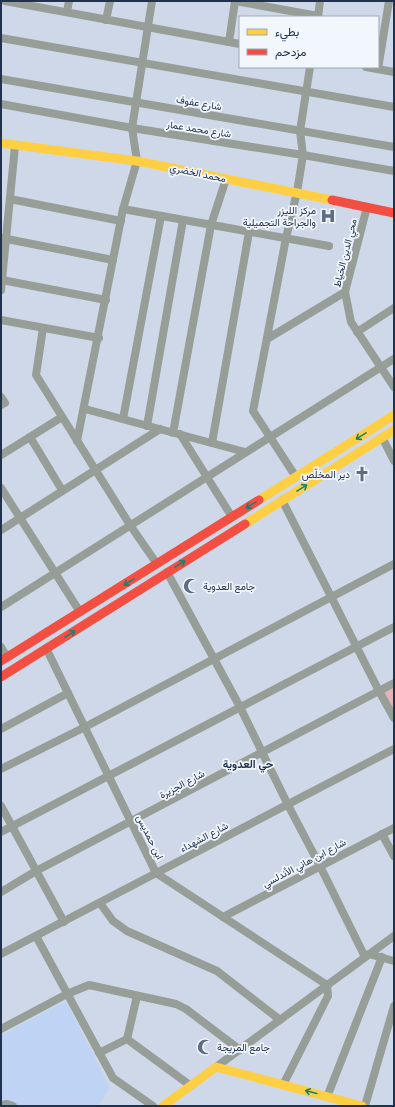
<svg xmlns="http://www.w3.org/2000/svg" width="395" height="1107" viewBox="0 0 395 1107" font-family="'PT Serif',Vazirmatn,serif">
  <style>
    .built { fill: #bfd4f4 }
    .green { fill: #e5b3bb }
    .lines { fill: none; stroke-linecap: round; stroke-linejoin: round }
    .street { stroke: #969e97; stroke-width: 8 }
    .slow { stroke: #ffcf43; stroke-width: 9 }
    .jam { stroke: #f24e42; stroke-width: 9 }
    .oneway { stroke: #1c806f }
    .labels { text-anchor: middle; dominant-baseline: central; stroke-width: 3.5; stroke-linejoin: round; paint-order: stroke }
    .street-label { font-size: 10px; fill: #20324d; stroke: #f2f6fd }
    .poi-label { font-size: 10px; fill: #20324d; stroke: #f2f6fd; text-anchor: end }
    .neighbourhood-label { font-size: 11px; font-weight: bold; fill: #20324d; stroke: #f2f6fd }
  </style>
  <rect width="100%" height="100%" fill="#ced8e8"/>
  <polygon class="built" points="66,1001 110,1088 98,1106 21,1106 7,1101 3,1102 1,1099 1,1035"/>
  <polygon class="green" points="394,687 394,713 382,693"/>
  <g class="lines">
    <g class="street">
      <polyline points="5,1 240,44"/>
      <polyline points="235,1 318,16"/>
      <polyline points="67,12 69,1"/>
      <polyline points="318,17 320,1"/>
      <polyline points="106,20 110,1"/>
      <polyline points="1,38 394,107"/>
      <polyline points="229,42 235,1"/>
      <polyline points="366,67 394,72"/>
      <polyline points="378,69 389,1"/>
      <polyline points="1,79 394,147"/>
      <polyline points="1,104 132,128 303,155 394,171"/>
      <polyline points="10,199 121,221"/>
      <polyline points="367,207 345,292 351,322 394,387"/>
      <polyline points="123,209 329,246"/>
      <polyline points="2,238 113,260"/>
      <polyline points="2,280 106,300"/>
      <polyline points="1,290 15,146"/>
      <polyline points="1,320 99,338"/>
      <polyline points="43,328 36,375 130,525 157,564"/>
      <polyline points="357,332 394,308"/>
      <polyline points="267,339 345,292"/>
      <polyline points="1,397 5,403 1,405"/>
      <polyline points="85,409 245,452"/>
      <polyline points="123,419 161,216"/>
      <polyline points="147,426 183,220"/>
      <polyline points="173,433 211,225 226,179"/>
      <polyline points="180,434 232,517"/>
      <polyline points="30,437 62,490"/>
      <polyline points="382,437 394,461"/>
      <polyline points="77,441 123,209 137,161 132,128 152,1"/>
      <polyline points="212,443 249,232"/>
      <polyline points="1,455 62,417"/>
      <polyline points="296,477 253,411 286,238 297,192 303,155 300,131 310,67"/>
      <polyline points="1,488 80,612"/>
      <polyline points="282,500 379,691 394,718"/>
      <polyline points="1,530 160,429"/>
      <polyline points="167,572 240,707 288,805 320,866 365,957"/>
      <polyline points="1,607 394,359"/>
      <polyline points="1,647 7,657"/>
      <polyline points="46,648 156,873 327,985 328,996 283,1085"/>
      <polyline points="1,729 68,693"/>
      <polyline points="1,769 85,727 394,564"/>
      <polyline points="1,806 64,922"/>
      <polyline points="1,832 394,627"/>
      <polyline points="382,834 394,856"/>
      <polyline points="1,892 36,871 394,683"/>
      <polyline points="100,903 113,921 127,931 217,971 280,1020"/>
      <polyline points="223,917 394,828"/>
      <polyline points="36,936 113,1078 153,1106"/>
      <polyline points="1,954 394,749"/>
      <polyline points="369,954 394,961"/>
      <polyline points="1,1029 67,994 89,985 176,1004 186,1009 240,1050"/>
      <polyline points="127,1039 137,996"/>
      <polyline points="99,1053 127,1039 191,1086"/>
      <polyline points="216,1067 394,936"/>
      <polyline points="327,1097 382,957"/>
      <polyline points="1,1105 7,1104 13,1106"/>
      <polyline points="365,1106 394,1006"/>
    </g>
    <g class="slow">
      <polyline points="1,143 137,161 332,200"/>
      <polyline points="259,500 394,415"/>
      <polyline points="245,524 394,430"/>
      <polyline points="163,1106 216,1067 362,1106"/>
    </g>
    <g class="jam">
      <polyline points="332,200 394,213"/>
      <polyline points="1,661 259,500"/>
      <polyline points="1,677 245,524"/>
    </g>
  </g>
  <defs><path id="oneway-shaft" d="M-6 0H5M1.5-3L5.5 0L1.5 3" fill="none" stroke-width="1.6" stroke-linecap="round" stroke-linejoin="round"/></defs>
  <g class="oneway">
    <use href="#oneway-shaft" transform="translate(361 436) rotate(148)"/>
    <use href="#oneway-shaft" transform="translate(302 488) rotate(-32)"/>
    <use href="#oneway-shaft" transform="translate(251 505) rotate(148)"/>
    <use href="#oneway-shaft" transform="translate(180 564) rotate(-32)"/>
    <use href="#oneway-shaft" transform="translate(129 582) rotate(148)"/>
    <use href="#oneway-shaft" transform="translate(70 634) rotate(-32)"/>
    <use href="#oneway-shaft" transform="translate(311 1092) rotate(-165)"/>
  </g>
  <defs>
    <g id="hospital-bare" transform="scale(1.2)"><path d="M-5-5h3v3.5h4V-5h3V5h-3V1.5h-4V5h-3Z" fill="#5d6c83" stroke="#f2f6fd" stroke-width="2.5" paint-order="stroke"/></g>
    <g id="church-bare" transform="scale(1.2)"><path d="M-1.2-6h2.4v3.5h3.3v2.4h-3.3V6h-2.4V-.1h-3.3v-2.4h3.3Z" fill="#5d6c83" stroke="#f2f6fd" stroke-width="2.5" paint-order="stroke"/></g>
    <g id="mosque-bare" transform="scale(1.2)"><path d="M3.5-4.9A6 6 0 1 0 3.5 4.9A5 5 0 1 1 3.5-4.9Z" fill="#5d6c83" stroke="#f2f6fd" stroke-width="2.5" paint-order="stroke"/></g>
  </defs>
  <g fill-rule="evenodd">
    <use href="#hospital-bare" x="328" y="216"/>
    <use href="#church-bare" x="362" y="474"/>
    <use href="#mosque-bare" x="191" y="586"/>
    <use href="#mosque-bare" x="205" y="1047"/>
  </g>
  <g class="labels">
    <g class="street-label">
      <text transform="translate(199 103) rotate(10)">شارع عفوف</text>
      <text transform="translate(199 129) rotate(9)">شارع محمد عمار</text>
      <text transform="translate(198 173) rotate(12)">محمد الخضري</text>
      <text transform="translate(345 253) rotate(-76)">محي الدين الخياط</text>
      <text transform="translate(182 784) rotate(-28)">شارع الجزيرة</text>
      <text transform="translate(150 837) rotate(64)">ابن حمديس</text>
      <text transform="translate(204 837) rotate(-28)">شارع الشهداء</text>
      <text transform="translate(304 863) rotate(-28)">شارع ابن هاني الأندلسي</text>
    </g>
    <g class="poi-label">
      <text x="316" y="210">مركز الليزر<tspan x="316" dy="12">والجراحة التجميلية</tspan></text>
      <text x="350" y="474">دير المخلّص</text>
      <text x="203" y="586" text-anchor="start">جامع العدوية</text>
      <text x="217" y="1047" text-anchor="start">جامع المريجة</text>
    </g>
    <g class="neighbourhood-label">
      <text x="248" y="764">حي العدوية</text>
    </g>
  </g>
  <rect width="395" height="1107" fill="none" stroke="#20324d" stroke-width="4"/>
  <rect x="239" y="16" width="140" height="52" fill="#f2f6fd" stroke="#9ea8b7"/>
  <rect x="247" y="29" width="20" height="6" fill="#ffcf43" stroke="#9ea8b7"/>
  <text x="275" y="36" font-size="12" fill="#20324d">بطيء</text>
  <rect x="247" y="49" width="20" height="6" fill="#f24e42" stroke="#9ea8b7"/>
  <text x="275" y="56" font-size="12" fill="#20324d">مزدحم</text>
</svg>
